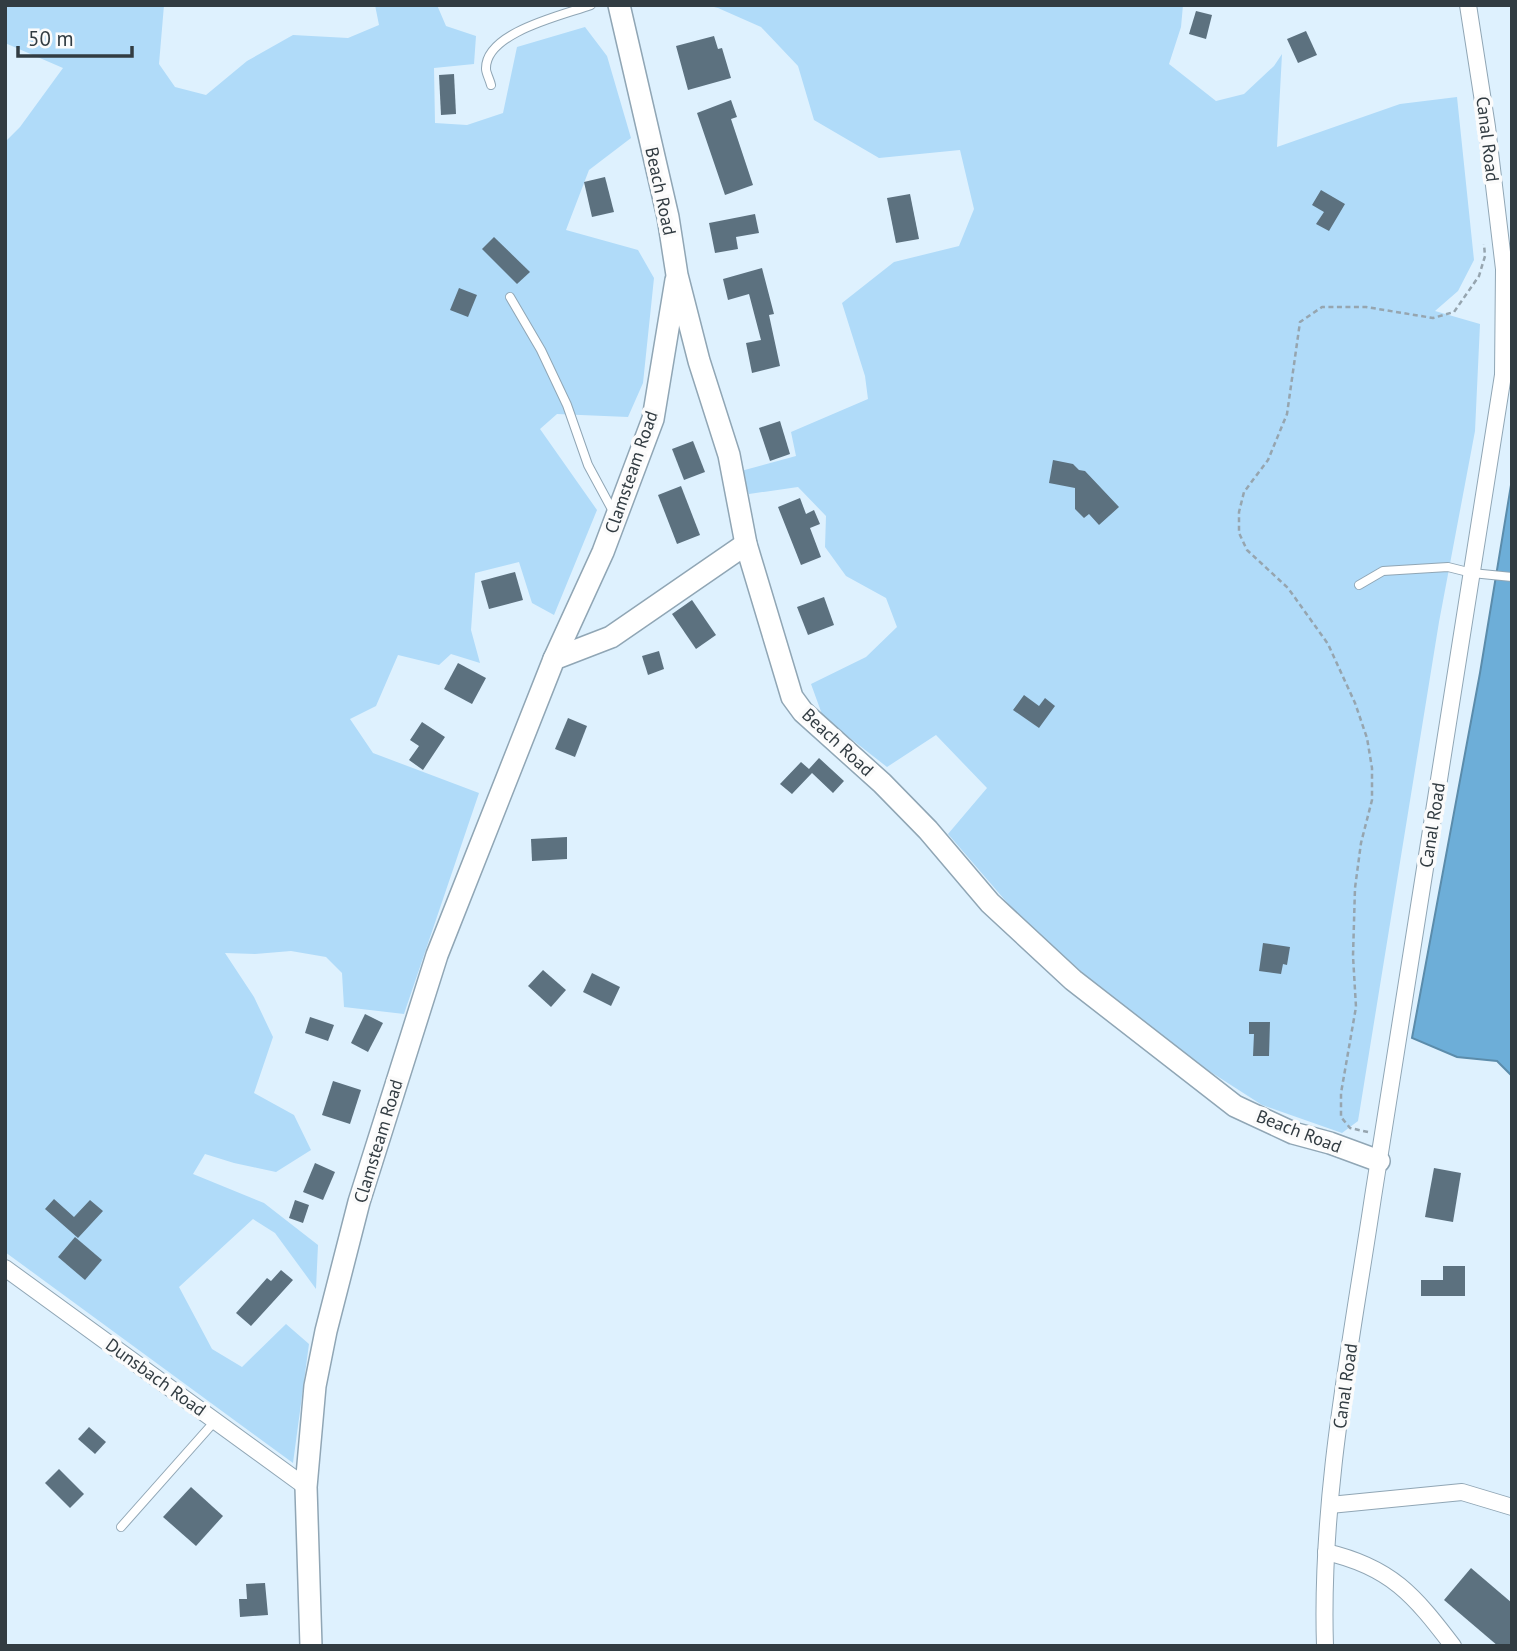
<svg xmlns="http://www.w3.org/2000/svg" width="1517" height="1651" viewBox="0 0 1517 1651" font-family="'PT Sans',sans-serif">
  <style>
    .green { fill: #b0dbf9 }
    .water { fill: #6daed8; stroke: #5b8cab; stroke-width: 2 }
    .building { fill: #5c717f }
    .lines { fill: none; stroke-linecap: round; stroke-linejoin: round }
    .service-casing { stroke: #90a6b5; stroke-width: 10 }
    .minor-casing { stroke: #90a6b5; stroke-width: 18 }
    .tertiary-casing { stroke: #90a6b5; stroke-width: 24 }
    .path { stroke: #96a5af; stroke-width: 2.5; stroke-dasharray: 5 3.5; stroke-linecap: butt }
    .service { stroke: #fff; stroke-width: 8 }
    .minor { stroke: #fff; stroke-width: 16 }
    .tertiary { stroke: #fff; stroke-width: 21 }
    .labels { text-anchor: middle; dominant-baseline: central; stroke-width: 7; stroke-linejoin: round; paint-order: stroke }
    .street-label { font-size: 18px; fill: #323c42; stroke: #fbfbfb }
  </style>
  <rect width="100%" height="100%" fill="#def1fe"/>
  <g class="green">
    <polygon points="5,5 164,5 159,64 175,87 206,95 247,61 293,35 348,38 379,25 375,5 437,5 446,26 476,36 474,64 434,68 435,123 467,125 503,113 517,47 585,27 607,56 631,138 589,170 566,230 638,250 654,278 643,383 628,417 557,414 540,429 597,510 554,615 532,603 519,562 475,573 471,630 480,663 451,654 439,665 398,655 376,706 350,719 373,753 479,793 404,1014 344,1007 342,973 326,957 291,951 255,954 225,953 254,997 273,1037 254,1093 294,1115 311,1150 276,1172 234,1163 205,1154 193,1174 264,1203 318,1245 316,1289 275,1233 253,1219 179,1287 212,1349 242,1367 286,1324 309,1344 293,1463 5,1252 5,142 20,127 63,68 5,43"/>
    <polygon points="706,5 1183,5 1181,27 1169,64 1216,101 1244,94 1274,66 1282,54 1277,147 1400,104 1457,97 1474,260 1458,291 1435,311 1480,324 1475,431 1439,622 1358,1121 1342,1133 1262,1105 1192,1060 1113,999 1023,921 948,834 987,788 936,735 887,767 823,717 811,684 866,657 897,627 886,598 846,576 825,547 826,516 798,487 749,494 741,471 796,456 791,432 868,399 865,376 842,303 894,262 959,246 974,209 960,150 879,158 814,120 798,66 761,27 718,8"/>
  </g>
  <polygon class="water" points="1512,479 1512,1076 1497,1061 1457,1057 1412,1038 1480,673"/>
  <g class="building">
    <polygon points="1196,11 1212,15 1206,39 1189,34"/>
    <polygon points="1306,31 1317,55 1298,63 1287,39"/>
    <polygon points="714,36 718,49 722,48 731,78 688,90 676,46"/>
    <polygon points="454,74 456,114 441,115 439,75"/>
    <polygon points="731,100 737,117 731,119 753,185 725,195 697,113"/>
    <polygon points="605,177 614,212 592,217 584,182"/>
    <polygon points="1321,190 1345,204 1329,231 1316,224 1324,212 1312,205"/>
    <polygon points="910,194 919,239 896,243 887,198"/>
    <polygon points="755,214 759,233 736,237 738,249 715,253 709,223"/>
    <polygon points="494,237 530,272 517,284 482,249"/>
    <polygon points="762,268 774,314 769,315 780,366 752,373 746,343 761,340 749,294 728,300 723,279"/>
    <polygon points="459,288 477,295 468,317 450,310"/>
    <polygon points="780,421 790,454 770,461 759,428"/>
    <polygon points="693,441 705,472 684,480 672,449"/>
    <polygon points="1053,460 1073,464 1079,470 1085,471 1119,507 1099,525 1089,514 1084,518 1075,509 1075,488 1049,483"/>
    <polygon points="681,486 700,535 677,544 658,495"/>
    <polygon points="800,498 806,514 814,510 820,524 810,528 821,557 801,565 778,507"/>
    <polygon points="515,572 523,600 489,609 481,581"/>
    <polygon points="824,597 834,625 808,635 797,607"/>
    <polygon points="692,600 716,635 696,649 672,614"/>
    <polygon points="659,651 664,669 648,675 642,656"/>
    <polygon points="458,663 486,678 472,704 444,689"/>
    <polygon points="1024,695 1039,706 1045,698 1055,706 1039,728 1013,710"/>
    <polygon points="568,718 587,726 575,757 555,749"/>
    <polygon points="422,722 445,737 423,770 409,760 419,746 410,740"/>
    <polygon points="819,758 844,781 833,793 812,773 792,794 780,784 801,762 809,769"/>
    <polygon points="567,837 567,859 532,861 531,839"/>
    <polygon points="1263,943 1290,947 1287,965 1283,964 1281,974 1259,971"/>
    <polygon points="543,970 566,990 551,1007 528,986"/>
    <polygon points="592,973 620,987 611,1006 583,992"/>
    <polygon points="365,1014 383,1023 368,1052 351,1043"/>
    <polygon points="310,1017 334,1025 328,1041 305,1033"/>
    <polygon points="1249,1022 1270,1022 1269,1056 1253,1056 1254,1034 1249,1034"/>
    <polygon points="333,1081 361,1090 350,1124 322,1115"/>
    <polygon points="315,1163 335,1172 323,1200 303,1192"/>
    <polygon points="1434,1168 1461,1173 1453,1222 1425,1217"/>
    <polygon points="54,1199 74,1217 90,1200 103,1211 78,1238 45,1209"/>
    <polygon points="295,1200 309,1205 303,1223 289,1218"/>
    <polygon points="75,1237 102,1260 85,1280 58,1257"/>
    <polygon points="1443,1266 1465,1266 1465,1296 1421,1296 1421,1280 1443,1280"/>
    <polygon points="281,1270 293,1280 251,1326 236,1313 267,1278 271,1281"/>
    <polygon points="89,1427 106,1442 95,1454 78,1439"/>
    <polygon points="59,1469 84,1494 70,1508 45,1483"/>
    <polygon points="191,1487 223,1516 196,1546 163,1517"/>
    <polygon points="1471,1568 1512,1603 1512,1646 1498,1646 1444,1600"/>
    <polygon points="265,1583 268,1615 240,1617 239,1599 247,1599 246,1584"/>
  </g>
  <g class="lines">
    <g class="service-casing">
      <g id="service">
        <path d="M491,85C490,80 486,73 486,69C485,32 564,15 591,5"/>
        <polyline points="510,297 541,350 567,405 588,465 615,515"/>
        <polyline points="1359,585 1383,571 1448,567 1472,573 1512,577"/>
        <polyline points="121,1527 215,1421"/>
      </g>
    </g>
    <g class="minor-casing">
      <g id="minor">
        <polyline points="5,1268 306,1487"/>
        <polyline points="1330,1505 1462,1492 1512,1507"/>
        <path d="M1326,1552C1391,1567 1414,1595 1453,1646"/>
        <path d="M1325,1646C1320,1496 1351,1345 1373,1197C1414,923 1462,649 1503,375L1504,269L1487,127L1468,5"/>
      </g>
    </g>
    <g class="tertiary-casing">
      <g id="tertiary">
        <polyline points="619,5 668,217 677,275 699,361 729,455 746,544 792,697 803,712 882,783 928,830 990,903 1073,980 1235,1106 1293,1133 1330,1143 1379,1161"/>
        <polyline points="554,659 603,552 653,419 676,280"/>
        <polyline points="311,1646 306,1487 315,1386 326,1331 359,1202 437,955 554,659 611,637 746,544"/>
      </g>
    </g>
    <polyline class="path" points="1368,1132 1350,1128 1341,1117 1341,1093 1356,1007 1353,956 1355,888 1361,843 1372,800 1372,768 1367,738 1355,703 1328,644 1288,588 1247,550 1239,533 1239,512 1244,492 1268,460 1287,414 1300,322 1322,307 1366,307 1433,318 1454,312 1479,276 1485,256 1484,244"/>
    <use href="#service" class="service"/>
    <use href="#minor" class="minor"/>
    <use href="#tertiary" class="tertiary"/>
  </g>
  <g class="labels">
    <g class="street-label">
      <text transform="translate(1488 139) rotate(83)">Canal Road</text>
      <text transform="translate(661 191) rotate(78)">Beach Road</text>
      <text transform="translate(631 472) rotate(-71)">Clamsteam Road</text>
      <text transform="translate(838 742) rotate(43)">Beach Road</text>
      <text transform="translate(1432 825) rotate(-81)">Canal Road</text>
      <text transform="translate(1299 1131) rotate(21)">Beach Road</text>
      <text transform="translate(378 1141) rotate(-73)">Clamsteam Road</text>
      <text transform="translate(156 1377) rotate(36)">Dunsbach Road</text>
      <text transform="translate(1345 1386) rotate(-82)">Canal Road</text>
    </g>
  </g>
  <rect width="1517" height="1651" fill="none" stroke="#323c42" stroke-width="14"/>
  <path d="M18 46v10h114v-10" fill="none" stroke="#323c42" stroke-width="3.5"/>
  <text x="28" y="46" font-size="21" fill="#323c42" stroke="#fbfbfb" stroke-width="5" paint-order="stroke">50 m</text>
</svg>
